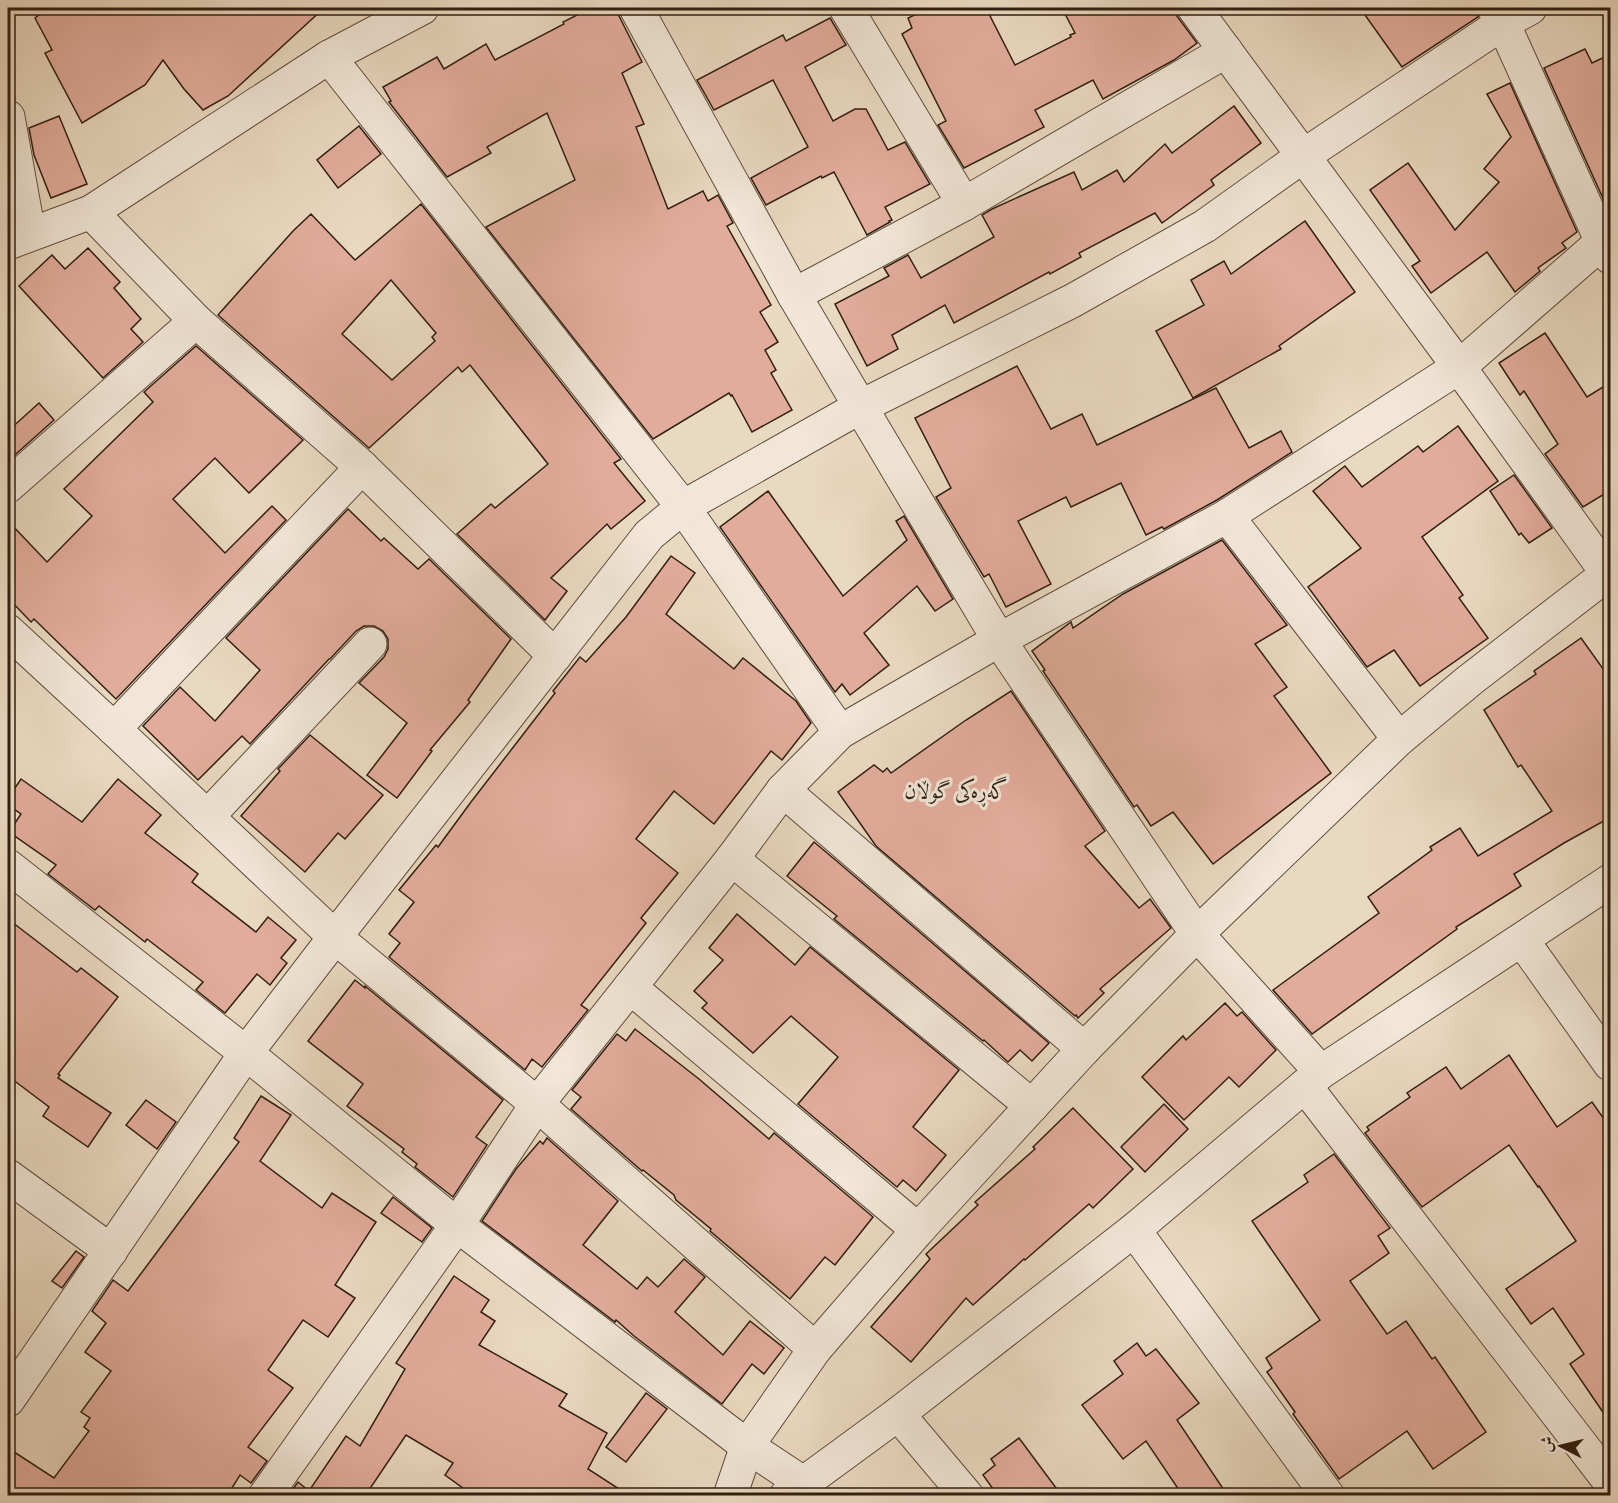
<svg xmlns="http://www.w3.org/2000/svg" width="1618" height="1503" viewBox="0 0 1618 1503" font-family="Alegreya,Amiri,serif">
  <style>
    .building { fill: #e2ac9c; stroke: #311f11; stroke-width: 1.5; fill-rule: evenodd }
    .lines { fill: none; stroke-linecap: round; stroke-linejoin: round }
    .minor-casing { stroke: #5f4e3d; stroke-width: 35 }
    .minor { stroke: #f1e6d7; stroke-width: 33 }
    .labels { text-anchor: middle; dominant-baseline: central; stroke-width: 6; stroke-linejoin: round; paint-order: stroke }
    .quarter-label { font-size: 21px; fill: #311f11; stroke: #f1e6d7 }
  </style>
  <rect width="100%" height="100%" fill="#ead9c1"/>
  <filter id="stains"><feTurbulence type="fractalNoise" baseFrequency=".00333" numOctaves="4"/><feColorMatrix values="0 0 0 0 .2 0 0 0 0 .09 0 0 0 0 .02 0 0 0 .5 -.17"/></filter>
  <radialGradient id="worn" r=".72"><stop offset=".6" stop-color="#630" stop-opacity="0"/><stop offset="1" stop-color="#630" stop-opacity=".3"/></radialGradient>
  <g class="building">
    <polygon points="48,8 324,8 228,96 203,110 184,89 163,60 145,85 82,123 45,53 52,50 35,18"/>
    <polygon points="591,8 615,8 642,62 622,73 644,124 636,127 668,209 703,191 708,201 718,195 733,223 727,226 771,305 760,312 778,342 765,350 776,370 771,373 792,410 752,432 732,395 731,396 729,393 653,439 486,227 575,180 547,113 487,147 491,153 447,177 389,102 391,101 383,87 437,57 444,69 486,44 495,60 564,24 563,22"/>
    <polygon points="929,8 986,8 1015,65 1071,37 1070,35 1075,33 1062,8 1171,8 1197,43 1174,60 1103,99 1093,80 1035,110 1044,127 964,168 938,125 946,121 902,34 912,28 908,18"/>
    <polygon points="1360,8 1475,8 1478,17 1402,67"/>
    <polygon points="830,18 846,45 805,67 833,121 855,109 866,109 888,150 905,142 930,184 885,207 892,220 889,221 890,222 867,235 834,172 822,178 821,176 766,205 751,178 808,147 773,80 714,110 697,80 783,35 786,41"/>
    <polygon points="1585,49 1592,63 1611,54 1611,203 1606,205 1544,68"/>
    <polygon points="1510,83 1577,232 1562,243 1566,248 1538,268 1540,271 1515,292 1487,252 1431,293 1412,266 1420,261 1370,190 1408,163 1455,230 1499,182 1484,169 1511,137 1487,94"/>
    <polygon points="1234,106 1261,143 1211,180 1214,185 1162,223 1155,213 1079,253 1081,257 1050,274 1049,272 954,323 945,305 892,335 898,349 867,366 835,304 889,276 884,268 908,255 921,278 994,237 982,215 992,209 1074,172 1082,190 1117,170 1124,182 1165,144 1172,153"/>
    <polygon points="59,116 87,184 51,198 34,155 29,128"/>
    <polygon points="359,126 381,154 338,188 317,160"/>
    <path d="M421,204L621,459L614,463L645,501L611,529L607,524L551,578L567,591L545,620L457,534L491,504L495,508L548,464L470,365L462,372L458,367L369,448L218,315L293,231L311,214L355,260ZM391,280L436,333L432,337L435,341L392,380L342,334Z"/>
    <polygon points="1305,221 1355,292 1279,346 1281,349 1193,398 1156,331 1204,305 1191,280 1224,261 1231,274"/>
    <polygon points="88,248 120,282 114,288 141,319 131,329 143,342 103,378 19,286 52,255 65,269"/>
    <polygon points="1545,333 1587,397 1611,382 1611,490 1583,507 1545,454 1558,444 1524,391 1520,395 1499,363"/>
    <polygon points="196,346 303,440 249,493 215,458 173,499 225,553 272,506 286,520 116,699 34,619 31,622 8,598 8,521 47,562 92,516 64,489 153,402 144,392"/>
    <polygon points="1017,366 1051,429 1082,414 1097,445 1216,388 1249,448 1281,431 1292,452 1217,500 1164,529 1162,527 1146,535 1121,483 1071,507 1066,497 1018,521 1051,584 1006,607 989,574 984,577 936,497 951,488 915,418"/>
    <polygon points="39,403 54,420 8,461 8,431"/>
    <polygon points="1458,426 1498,481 1422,537 1463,595 1459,598 1488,638 1420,686 1394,650 1367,667 1308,587 1361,548 1313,491 1345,466 1362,487 1418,446 1423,452"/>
    <polygon points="1514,475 1552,528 1529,543 1521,533 1519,535 1490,491"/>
    <polygon points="768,491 843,596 907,540 896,521 904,516 953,599 935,611 917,586 864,633 889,665 850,695 842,684 835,692 720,527"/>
    <polygon points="348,509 381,541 384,538 418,569 429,559 511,639 468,700 470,702 430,750 432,751 397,798 367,775 407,723 359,683 384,657 388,649 388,639 383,631 374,626 364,626 356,631 330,659 329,659 250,744 242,736 198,780 143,726 180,687 215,721 260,670 226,638"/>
    <polygon points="1222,540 1287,625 1255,644 1287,687 1274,696 1331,773 1213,864 1173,812 1151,826 1137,805 1134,807 1043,671 1045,670 1032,651 1071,622 1073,628 1123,594"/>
    <polygon points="671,556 695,573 666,614 734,669 743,658 796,701 811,723 782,760 771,751 714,824 674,791 636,839 678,873 641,918 646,923 581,1005 588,1010 542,1067 532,1059 525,1070 389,957 400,943 389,934 414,902 399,890 436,845 438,847 471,802 555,693 553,691 580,657 586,662 626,617"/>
    <polygon points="1581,638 1611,680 1611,817 1564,843 1514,874 1521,886 1456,927 1457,929 1312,1034 1273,990 1379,913 1368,897 1432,850 1430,847 1460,828 1478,856 1552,811 1521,765 1518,767 1484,710 1536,674 1534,671"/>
    <polygon points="1011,691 1105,831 1085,846 1139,908 1150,899 1171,928 1100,989 1104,993 1078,1018 1076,1015 1075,1016 876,846 838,792 874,765 883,772 887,768 891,773 966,720"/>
    <polygon points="310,735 383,795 345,839 338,833 305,872 241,816 280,771 278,769"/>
    <polygon points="21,779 82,822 118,779 161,815 145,833 198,874 192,882 256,932 268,917 296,940 281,958 287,963 270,985 257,974 225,1013 196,990 203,982 147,939 145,942 99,906 95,910 48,874 56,865 9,832 21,814 8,805 8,798"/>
    <polygon points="814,842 839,863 1049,1043 1032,1061 1020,1050 1008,1062 984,1040 983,1041 834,919 837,916 787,876"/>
    <polygon points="737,914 795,965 810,947 959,1070 913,1127 946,1155 916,1191 903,1180 897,1187 798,1104 838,1057 791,1016 753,1053 702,1008 707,1003 694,991 723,960 709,948"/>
    <polygon points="8,919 77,972 81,968 118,997 58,1074 60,1075 58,1078 111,1113 88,1147 43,1116 49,1107 8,1076"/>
    <polygon points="355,980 365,988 365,986 503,1100 476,1137 487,1145 453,1197 415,1167 417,1164 402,1152 404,1149 347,1106 363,1084 308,1041"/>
    <polygon points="1225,1003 1237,1016 1242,1012 1276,1050 1239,1087 1229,1077 1184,1120 1142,1077 1183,1036 1186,1040"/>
    <polygon points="635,1029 699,1079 769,1139 774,1133 873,1217 835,1265 825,1257 790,1299 710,1231 711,1229 676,1200 674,1195 643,1170 642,1171 571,1109 581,1097 572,1090 617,1034 626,1041"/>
    <polygon points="1509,1055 1557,1127 1592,1102 1611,1129 1611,1424 1570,1364 1584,1354 1553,1308 1531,1324 1506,1289 1576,1241 1539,1186 1538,1187 1509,1145 1422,1207 1365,1133 1369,1130 1367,1127 1410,1097 1407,1093 1446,1067 1461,1089"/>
    <polygon points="261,1096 291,1115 260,1161 322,1208 332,1193 376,1222 335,1285 355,1298 328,1337 303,1320 268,1370 293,1388 248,1447 267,1461 251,1483 240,1475 227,1496 8,1496 8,1448 54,1478 89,1431 84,1427 90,1418 81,1412 111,1371 85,1352 106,1323 92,1311 113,1280 128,1291 239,1142 234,1138"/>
    <polygon points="146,1100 176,1122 157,1149 126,1125"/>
    <polygon points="1164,1104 1188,1129 1145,1172 1121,1147"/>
    <polygon points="1073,1108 1133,1169 1093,1208 1089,1204 1025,1260 1024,1259 973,1305 966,1298 911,1362 871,1327 930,1259 926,1254 978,1205 975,1202 1035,1149 1033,1147"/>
    <polygon points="547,1138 618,1201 583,1245 637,1289 647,1277 658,1287 684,1259 705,1277 675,1312 723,1355 750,1321 784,1348 764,1374 752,1364 722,1404 634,1336 616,1320 615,1322 482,1221 516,1169 540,1141 543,1144"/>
    <polygon points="1334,1154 1390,1228 1378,1236 1389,1253 1350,1281 1387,1334 1406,1321 1432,1359 1435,1357 1486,1432 1433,1469 1407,1431 1339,1479 1293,1414 1295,1412 1267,1372 1272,1368 1266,1358 1320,1320 1252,1221 1308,1182 1304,1175"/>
    <polygon points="393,1197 432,1228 422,1242 381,1213"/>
    <polygon points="76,1251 84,1257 62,1288 52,1281"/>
    <polygon points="454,1276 489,1300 481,1312 495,1321 479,1345 567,1394 559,1406 607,1433 588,1469 630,1496 474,1496 445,1475 453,1463 406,1435 365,1496 288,1496 298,1482 309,1491 346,1436 360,1446 405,1369 396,1363"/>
    <polygon points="1137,1343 1146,1356 1156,1349 1199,1403 1177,1420 1228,1496 1183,1496 1146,1441 1123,1459 1082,1405 1123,1374 1114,1361"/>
    <polygon points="646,1393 667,1409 626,1462 606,1447"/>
    <polygon points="1019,1438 1062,1496 998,1496 983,1475 995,1465 991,1459"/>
  </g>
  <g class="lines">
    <g class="minor-casing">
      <g id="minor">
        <polyline points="636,8 794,295 999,640 1197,934 1321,1072"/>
        <polyline points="846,8 964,204"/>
        <polyline points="1194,8 1459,367 1608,574"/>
        <polyline points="1494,8 1503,23 1602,242 1610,257"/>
        <polyline points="329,57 683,507 840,732"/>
        <polyline points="8,117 29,234"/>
        <polyline points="91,212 196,321 362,467 555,656"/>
        <polyline points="8,243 91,212 329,57 422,8"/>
        <polyline points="794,295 964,204 1226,51"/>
        <polyline points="8,486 196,321"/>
        <polyline points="1227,516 1399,739"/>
        <polyline points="8,631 114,729 335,937 537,1104 815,1349"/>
        <polyline points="114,729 362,467"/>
        <polyline points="783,790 1084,1049"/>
        <polyline points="207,817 370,644"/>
        <polyline points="732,859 1032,1106"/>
        <polyline points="8,866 246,1053 457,1225 747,1446 803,1483"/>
        <polyline points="1522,940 1610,1064"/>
        <polyline points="630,987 918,1230"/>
        <polyline points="1305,1086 1610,1482"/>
        <polyline points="8,1176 111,1251"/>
        <polyline points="1134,1230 1328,1496"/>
        <polyline points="8,1400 246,1053 335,937 649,535 683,507 860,407 1072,301 1205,226 1303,156 1503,23 1530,8"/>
        <polyline points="898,1414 967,1496"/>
        <polyline points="265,1496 457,1225 537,1104 732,859 783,790 840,732 999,640 1227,516 1459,367 1602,242 1610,237"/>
        <polyline points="730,1496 747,1446 815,1349 918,1230 1084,1049 1197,934 1399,739 1470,680 1610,572"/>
        <polyline points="786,1496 898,1414 1134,1230 1321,1072 1610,881"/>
      </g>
    </g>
    <use href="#minor" class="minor"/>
  </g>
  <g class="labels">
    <g class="quarter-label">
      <text x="956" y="791">گەڕەکی گوڵان</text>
    </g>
  </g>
  <rect width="1618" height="1503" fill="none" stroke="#ead9c1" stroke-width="30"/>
  <rect x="9" y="9" width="1600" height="1485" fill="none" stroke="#311f11" stroke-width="3"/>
  <rect x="15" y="15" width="1588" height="1473" fill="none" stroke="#311f11" stroke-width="1.5"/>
  <g transform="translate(1561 1446) rotate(277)" stroke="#f1e6d7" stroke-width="4.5" paint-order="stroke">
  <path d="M0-4.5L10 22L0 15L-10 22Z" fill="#311f11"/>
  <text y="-9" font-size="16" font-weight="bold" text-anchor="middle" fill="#311f11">ش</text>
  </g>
  <rect width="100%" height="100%" filter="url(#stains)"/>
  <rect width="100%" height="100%" fill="url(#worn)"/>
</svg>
